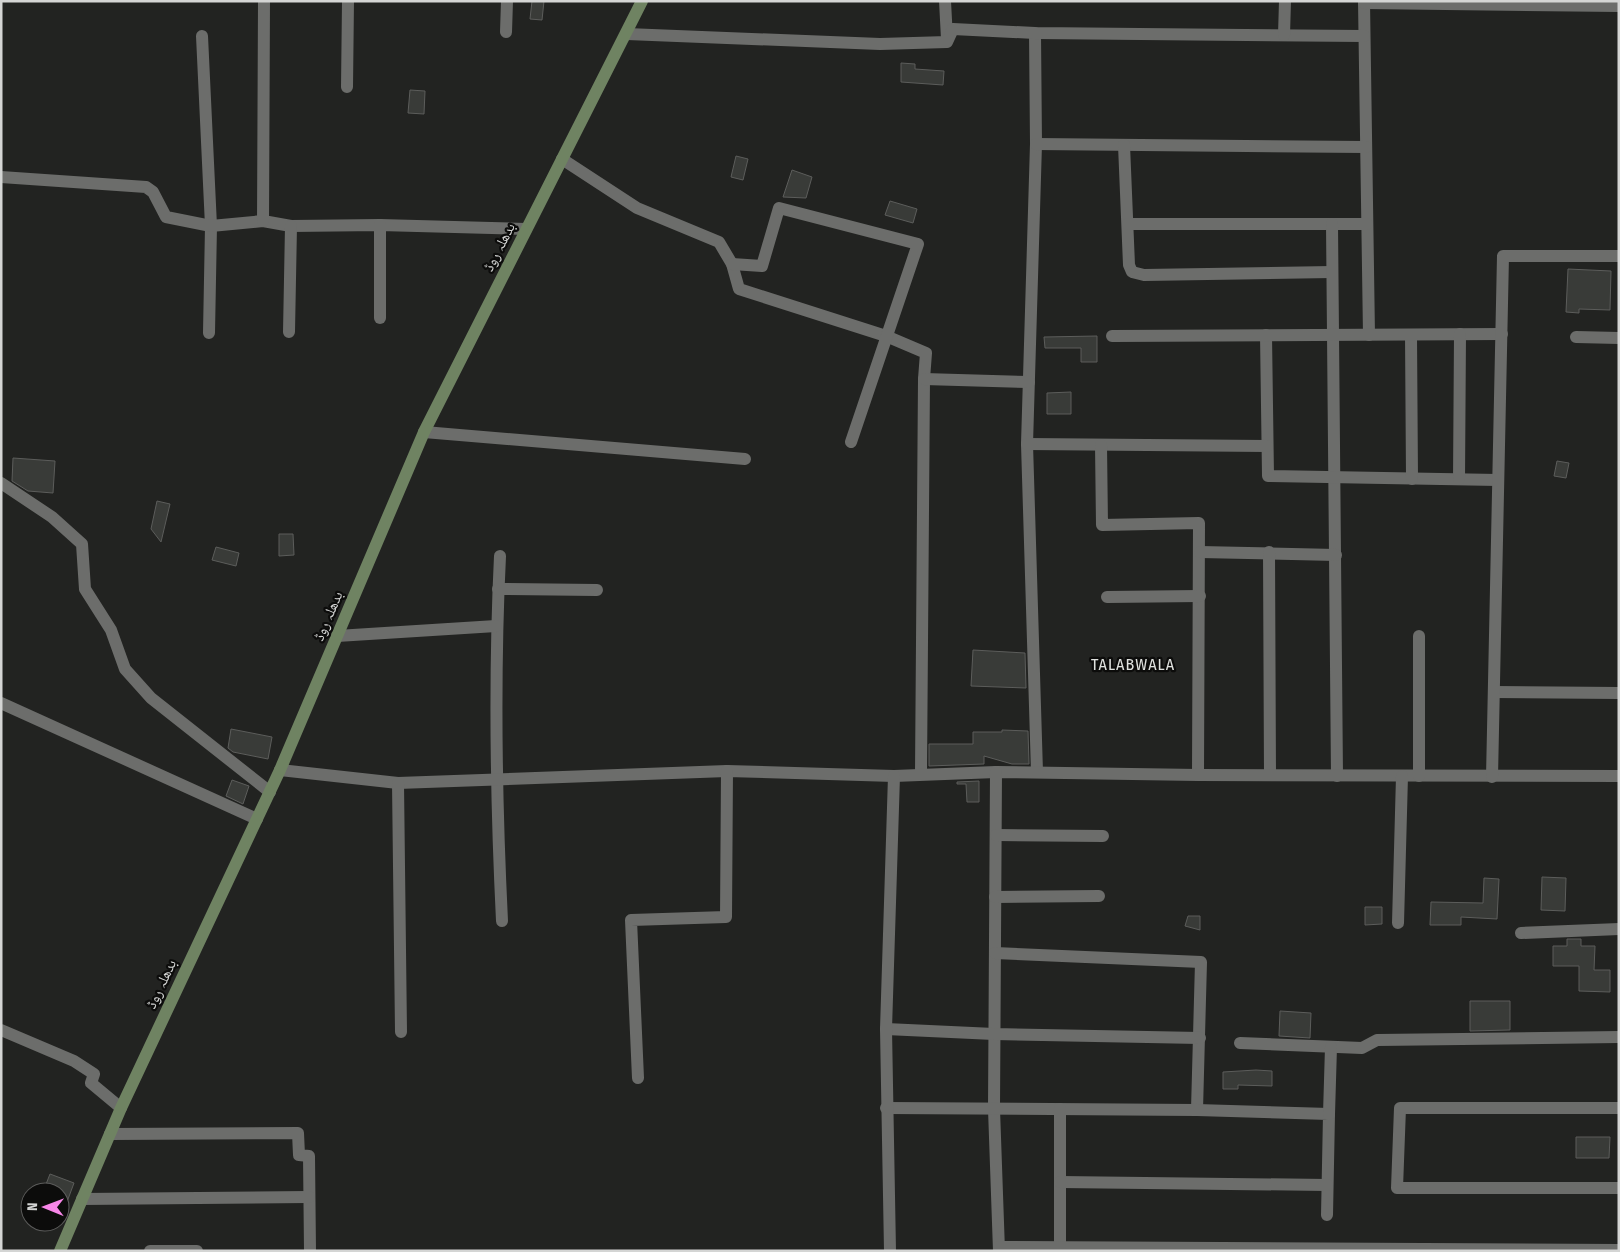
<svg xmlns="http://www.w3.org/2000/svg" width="1620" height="1252" viewBox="0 0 1620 1252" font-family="'Fira Sans Condensed','Noto Naskh Arabic',sans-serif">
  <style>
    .building { fill: #393b38; stroke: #5c5d5b }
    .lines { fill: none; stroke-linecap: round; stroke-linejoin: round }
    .street { stroke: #6c6d6b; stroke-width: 12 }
    .secondary { stroke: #6f8362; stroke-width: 12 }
    .labels { text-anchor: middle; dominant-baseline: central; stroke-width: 4.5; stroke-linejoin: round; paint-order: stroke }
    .street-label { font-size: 15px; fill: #d4d5d4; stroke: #0c0c0b }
    .neighbourhood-label { font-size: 16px; letter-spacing: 1px; fill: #dfe1de; stroke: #0c0c0b }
  </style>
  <rect width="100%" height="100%" fill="#222321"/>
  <g class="building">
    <polygon points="532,1 544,1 542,20 530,19"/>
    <polygon points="901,63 915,64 915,69 944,71 943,85 901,82"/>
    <polygon points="410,90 425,91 424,114 408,113"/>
    <polygon points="736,156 748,159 743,180 731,177"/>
    <polygon points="792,170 812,177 806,198 783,197"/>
    <polygon points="890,201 917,209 913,223 885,215"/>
    <polygon points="1568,269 1611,271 1610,310 1579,309 1579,313 1566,312"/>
    <polygon points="1097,336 1097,362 1081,362 1081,348 1045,348 1044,337"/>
    <polygon points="1071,392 1071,414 1047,414 1047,393"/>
    <polygon points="13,458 55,461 53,493 28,491 12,481"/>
    <polygon points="1557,461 1569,463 1566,478 1554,476"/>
    <polygon points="157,501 170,504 161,542 151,529"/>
    <polygon points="279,534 293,534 294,555 279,556"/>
    <polygon points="216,547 239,553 236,566 212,560"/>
    <polygon points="973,650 1025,653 1026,688 971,686"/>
    <polygon points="231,729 272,737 268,759 233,752 228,748"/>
    <polygon points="1002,730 1028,731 1029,764 1012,764 984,756 984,764 929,766 929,744 973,744 973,732 1002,732"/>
    <polygon points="232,780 249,786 243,804 226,796"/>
    <polygon points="979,781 979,802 967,802 966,784 957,784 957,782"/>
    <polygon points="1542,877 1566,878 1565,911 1541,910"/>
    <polygon points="1484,878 1499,879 1497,919 1461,917 1461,925 1430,925 1431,902 1483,903"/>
    <polygon points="1365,907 1382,907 1382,924 1365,925"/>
    <polygon points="1188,916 1200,916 1200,930 1185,926"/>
    <polygon points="1567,939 1581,939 1581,946 1595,946 1594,970 1610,970 1610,992 1579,991 1579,966 1553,966 1553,946 1567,946"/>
    <polygon points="1470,1001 1510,1001 1510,1030 1470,1031"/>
    <polygon points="1280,1011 1311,1013 1310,1038 1279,1036"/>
    <polygon points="1256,1070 1272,1071 1272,1086 1238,1085 1238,1089 1223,1089 1223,1072"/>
    <polygon points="1576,1137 1610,1137 1609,1158 1576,1158"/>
    <polygon points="50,1174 74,1183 61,1218 60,1192 43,1192"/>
  </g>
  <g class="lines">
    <g class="street">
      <polyline points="945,1 947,39"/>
      <polyline points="1364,1 1369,335"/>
      <polyline points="1364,3 1619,6"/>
      <polyline points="506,32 507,1"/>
      <polyline points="1035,33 1036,144 1027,444 1037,772"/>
      <polyline points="627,34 880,44 947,42 953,29 1035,33 1364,36"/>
      <polyline points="1284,35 1285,1"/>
      <polyline points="202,36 211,226 209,333"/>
      <polyline points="347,87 348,1"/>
      <polyline points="1036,144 1366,147"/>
      <polyline points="1124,145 1129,265 1132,272 1144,275 1332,272"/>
      <polyline points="562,159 637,208 719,242 732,264 739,289 886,336 926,353 924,379 921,773"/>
      <polyline points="1,177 146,187 153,192 166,217 211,226 263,221 291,226 380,225 526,229"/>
      <polyline points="263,221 264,1"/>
      <polyline points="1128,224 1367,224"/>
      <polyline points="1332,224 1337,776"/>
      <polyline points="380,225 380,318"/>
      <polyline points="732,264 762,266 779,208 918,244 851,442"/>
      <polyline points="289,332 291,226"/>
      <polyline points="1266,335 1268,476 1498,480"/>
      <polyline points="1411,335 1412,479"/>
      <polyline points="1112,336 1502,334"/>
      <polyline points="1576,337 1619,338"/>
      <polyline points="924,379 1029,382"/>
      <polyline points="424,432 745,459"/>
      <polyline points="1027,444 1267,446"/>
      <polyline points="1101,445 1102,525 1199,523 1198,775"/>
      <polyline points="1459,479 1460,334"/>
      <polyline points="1,483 52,517 82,544 85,589 111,630 125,669 151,698 270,792"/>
      <polyline points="1200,552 1336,555"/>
      <polyline points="1269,552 1270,775"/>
      <path d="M500,556C494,678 496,799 502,921"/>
      <polyline points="498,589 597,590"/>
      <polyline points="1107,597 1200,596"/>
      <polyline points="337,636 496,626"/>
      <polyline points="1494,692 1619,693"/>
      <polyline points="1,703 257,819"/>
      <polyline points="280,770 398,783 727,771 894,776 996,772 1198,775 1619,776"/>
      <polyline points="996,772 994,1109 999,1251"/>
      <polyline points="1419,776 1419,636"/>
      <polyline points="1492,777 1503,256 1619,256"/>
      <polyline points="398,783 401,1032"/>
      <polyline points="996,835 1103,836"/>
      <polyline points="995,897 1099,896"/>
      <polyline points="1398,923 1402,776"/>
      <polyline points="1521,933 1619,929"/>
      <polyline points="995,953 1201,962 1197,1110"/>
      <polyline points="886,1029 994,1034 1200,1038"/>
      <polyline points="1,1030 74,1061 94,1074 91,1083 121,1108"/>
      <polyline points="1240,1043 1362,1048 1377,1040 1619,1037"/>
      <polyline points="638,1078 631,920 726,917 727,771"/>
      <polyline points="886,1108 1197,1110 1329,1114 1327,1215"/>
      <polyline points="1619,1108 1400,1108 1397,1188 1619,1188"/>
      <polyline points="1060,1109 1060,1251"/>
      <polyline points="1329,1114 1331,1047"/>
      <polyline points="110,1134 298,1133 299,1155 309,1156 310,1251"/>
      <polyline points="1060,1182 1327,1185"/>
      <polyline points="82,1199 309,1197"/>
      <polyline points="999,1247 1619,1250"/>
      <polyline points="150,1251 197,1251"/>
      <polyline points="890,1251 886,1029 894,776"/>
    </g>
    <polyline class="secondary" points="60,1251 121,1108 280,770 424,432 642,1"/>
  </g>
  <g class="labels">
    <g class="street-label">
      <text transform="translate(499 247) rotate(-63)">بدھلہ روڈ</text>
      <text transform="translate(328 616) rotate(-67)">بدھلہ روڈ</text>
      <text transform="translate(161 984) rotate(-65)">بدھلہ روڈ</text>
    </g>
    <g class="neighbourhood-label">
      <text x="1133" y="664">TALABWALA</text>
    </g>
  </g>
  <rect width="1620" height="1252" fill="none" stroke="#d4d5d4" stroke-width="5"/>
  <g transform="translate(45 1207) rotate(271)"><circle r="24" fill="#0c0c0b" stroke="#5c5c5b"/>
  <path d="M0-4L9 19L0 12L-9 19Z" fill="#f987e9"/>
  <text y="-8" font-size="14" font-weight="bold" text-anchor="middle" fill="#d4d5d4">N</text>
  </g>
</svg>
